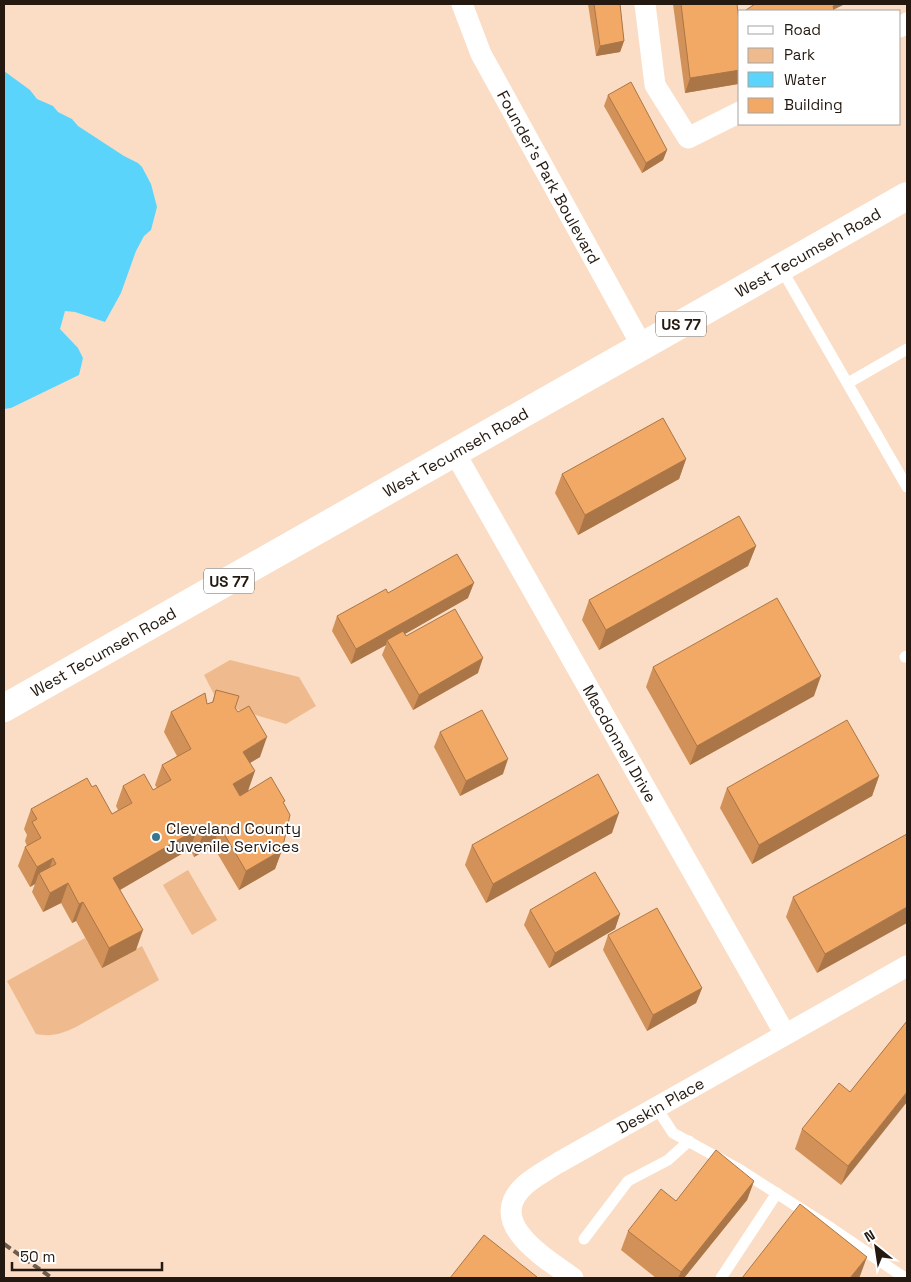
<svg xmlns="http://www.w3.org/2000/svg" width="911" height="1282" viewBox="0 0 911 1282" font-family="'Space Grotesk',sans-serif">
  <style>
    .green { fill: #eeba8e }
    .water { fill: #5bd4fc }
    .lines { fill: none; stroke-linecap: round; stroke-linejoin: round }
    .lane { stroke: #fff; stroke-width: 11 }
    .street { stroke: #fff; stroke-width: 21 }
    .primary { stroke: #fff; stroke-width: 28 }
    .rail { stroke: #6e5d4f; stroke-width: 4; stroke-dasharray: 8 4; stroke-linecap: butt }
    .wall { fill: #d19158 }
    .shaded-wall { fill: #aa7647 }
    .building { fill: #f3a966; stroke: #aa7647 }
    .poi-dot { fill: #39778d; stroke: #fff; stroke-width: 2 }
    .labels { text-anchor: middle; dominant-baseline: central; stroke-width: 4; stroke-linejoin: round; paint-order: stroke }
    .shield { fill: #fff; stroke: #655e58; stroke-width: 1 }
    .shield-label { font-size: 15px; font-weight: bold; fill: #231910 }
    .street-label { font-size: 16px; fill: #231910; stroke: #fff }
    .poi-label { font-size: 16px; fill: #231910; stroke: #fff; text-anchor: start }
  </style>
  <rect width="100%" height="100%" fill="#faddc4"/>
  <g class="green">
    <polygon points="230,660 299,677 316,706 286,724 219,704 204,675"/>
    <polygon points="188,870 217,920 192,935 163,885"/>
    <path d="M85,938L102,967L142,946L159,980L76,1027C61,1034 52,1037 36,1034L7,981Z"/>
  </g>
  <polygon class="water" points="4,71 30,90 37,99 53,106 58,112 72,119 78,126 124,156 138,163 142,167 151,184 157,207 151,230 144,236 136,251 121,293 105,322 75,312 65,311 60,329 78,348 83,358 79,375 11,408 4,409"/>
  <g class="lines">
    <g class="lane">
      <polyline points="781,268 907,487"/>
      <polyline points="848,383 907,349"/>
      <polyline points="905,657 907,656"/>
      <polyline points="656,1107 673,1133 737,1168 831,1228 905,1278"/>
      <polyline points="584,1239 628,1181 668,1160 689,1141"/>
      <polyline points="721,1278 777,1193"/>
    </g>
    <g class="street">
      <path id="s1" d="M462,4L481,54L642,346"/>
      <polyline points="645,4 655,85 688,138 740,112"/>
      <polyline points="900,27 907,23"/>
      <path id="s2" d="M455,453L785,1034"/>
      <path id="s3" d="M573,1278C547,1259 483,1223 525,1185C535,1176 547,1170 558,1163L907,966"/>
    </g>
    <path class="primary" id="s4" d="M4,708L907,196"/>
    <polyline class="rail" points="4,1244 52,1278"/>
  </g>
  <g class="wall">
    <polygon points="588,4 620,4 624,41 620,52 596,56"/>
    <polygon points="673,4 737,4 740,31 740,80 738,84 685,93"/>
    <polygon points="608,95 667,150 663,160 642,173 604,106"/>
    <polygon points="686,459 679,479 578,535 555,493 562,474"/>
    <polygon points="756,546 748,566 599,650 582,620 589,600"/>
    <polygon points="388,593 468,598 405,634 406,636 478,673 413,710 382,655 386,645 351,664 332,631 337,616"/>
    <polygon points="653,667 814,696 690,765 646,687"/>
    <polygon points="216,690 235,708 260,757 250,763 248,791 284,804 282,850 275,869 239,890 213,846 194,857 190,849 120,890 136,950 102,968 76,921 72,923 61,903 43,912 32,892 35,884 30,887 18,866 25,847 27,846 25,841 27,835 24,829 31,809 92,787 112,814 118,810 116,806 123,786 153,790 157,788 155,785 162,765 177,756 164,732 171,712 212,703"/>
    <polygon points="440,732 503,774 460,796 434,747"/>
    <polygon points="879,776 872,796 752,864 720,808 727,788"/>
    <polygon points="612,833 486,903 465,865 472,845"/>
    <polygon points="907,834 817,973 786,917 793,897"/>
    <polygon points="530,910 620,914 615,929 549,968 524,925"/>
    <polygon points="608,935 702,988 696,1003 647,1031 603,950"/>
    <polygon points="907,1021 841,1185 795,1149 802,1129 850,1092"/>
    <polygon points="754,1181 747,1200 684,1278 656,1278 621,1250 628,1231 676,1201"/>
  </g>
  <g class="shaded-wall">
    <polygon points="837,4 845,4 831,11 833,6"/>
    <polygon points="624,41 620,52 596,56 600,46"/>
    <polygon points="740,70 740,80 738,84 685,93 690,78"/>
    <polygon points="667,150 663,160 642,173 646,163"/>
    <polygon points="686,459 679,479 578,535 585,515"/>
    <polygon points="756,546 748,566 599,650 606,630"/>
    <polygon points="474,583 468,598 389,643 387,640 386,645 351,664 356,649"/>
    <polygon points="483,658 478,673 413,710 419,695"/>
    <polygon points="821,676 814,696 690,765 697,746"/>
    <polygon points="267,737 260,757 236,771 243,752"/>
    <polygon points="508,759 503,774 460,796 466,781"/>
    <polygon points="255,771 248,791 226,804 233,784"/>
    <polygon points="879,776 872,796 752,864 759,845"/>
    <polygon points="619,813 612,833 486,903 493,884"/>
    <polygon points="220,827 213,846 194,857 202,837"/>
    <polygon points="197,829 190,849 106,898 113,878"/>
    <polygon points="282,850 275,869 239,890 246,871"/>
    <polygon points="53,858 46,878 39,873 35,884 30,887 37,867"/>
    <polygon points="68,883 61,903 43,912 50,893"/>
    <polygon points="83,902 76,921 72,923 79,904"/>
    <polygon points="907,907 907,923 817,973 825,954"/>
    <polygon points="620,914 615,929 549,968 555,953"/>
    <polygon points="143,930 136,950 102,968 109,948"/>
    <polygon points="702,988 696,1003 647,1031 653,1015"/>
    <polygon points="907,1092 907,1102 841,1185 848,1166"/>
    <polygon points="754,1181 747,1200 684,1278 678,1278 681,1272"/>
    <polygon points="867,1257 860,1276 859,1278 850,1278"/>
  </g>
  <g class="building">
    <polygon points="594,4 620,4 624,41 600,46"/>
    <polygon points="681,4 737,4 740,31 740,70 690,78"/>
    <polygon points="755,4 837,4 833,6 834,11 746,11 746,10"/>
    <polygon points="631,82 667,150 646,163 608,95"/>
    <polygon points="663,418 686,459 585,515 562,474"/>
    <polygon points="739,516 756,546 606,630 589,600"/>
    <polygon points="457,554 474,583 356,649 337,616 386,589 388,593"/>
    <polygon points="777,598 821,676 697,746 653,667"/>
    <polygon points="455,609 483,658 419,695 387,640 403,631 406,636"/>
    <polygon points="216,690 239,696 235,708 238,712 249,706 267,737 243,752 255,771 233,784 240,796 271,777 285,801 283,802 290,815 282,850 246,871 220,827 202,837 197,829 113,878 143,930 109,948 83,902 79,904 68,883 50,893 39,873 56,864 53,858 37,867 25,847 41,838 32,822 37,819 31,809 87,778 92,787 96,785 112,814 132,803 123,786 144,774 153,790 171,780 162,765 191,749 171,712 205,693 207,704 213,702"/>
    <polygon points="482,710 508,759 466,781 440,732"/>
    <polygon points="847,720 879,776 759,845 727,788"/>
    <polygon points="598,774 619,813 493,884 472,845"/>
    <polygon points="907,834 907,907 825,954 793,897"/>
    <polygon points="595,872 620,914 555,953 530,910"/>
    <polygon points="657,908 702,988 653,1015 608,935"/>
    <polygon points="907,1021 907,1092 848,1166 802,1129 839,1083 850,1092"/>
    <polygon points="716,1150 754,1181 681,1272 628,1231 661,1189 676,1201"/>
    <polygon points="800,1204 867,1257 850,1278 742,1278"/>
    <polygon points="484,1235 537,1277 536,1278 450,1278"/>
  </g>
  <circle class="poi-dot" cx="156" cy="837" r="5"/>
  <g class="labels">
    <g class="shield">
      <rect x="656" y="311.5" width="50" height="25" rx="4"/>
      <rect x="204" y="568.5" width="50" height="25" rx="4"/>
    </g>
    <g class="shield-label">
      <text x="681" y="324">US 77</text>
      <text x="229" y="581">US 77</text>
    </g>
    <g class="street-label">
      <text stroke="none"><textPath href="#s1" startOffset="194">Founder's Park Boulevard</textPath></text>
      <text stroke="none"><textPath href="#s4" startOffset="924">West Tecumseh Road</textPath></text>
      <text stroke="none"><textPath href="#s4" startOffset="519">West Tecumseh Road</textPath></text>
      <text stroke="none"><textPath href="#s4" startOffset="114">West Tecumseh Road</textPath></text>
      <text stroke="none"><textPath href="#s2" startOffset="334">Macdonnell Drive</textPath></text>
      <text stroke="none"><textPath href="#s3" startOffset="282">Deskin Place</textPath></text>
    </g>
    <g class="poi-label">
      <text x="166" y="828">Cleveland County<tspan x="166" dy="18">Juvenile Services</tspan></text>
    </g>
  </g>
  <rect width="911" height="1282" fill="none" stroke="#231910" stroke-width="10"/>
  <rect x="738" y="10" width="162" height="115" fill="#ffffff" stroke="#a7a39f"/>
  <rect x="748" y="26" width="25" height="8" fill="#ffffff" stroke="#a7a39f"/>
  <text x="784" y="35" font-size="15" fill="#231910">Road</text>
  <rect x="748" y="48" width="25" height="15" fill="#eeba8e" stroke="#a7a39f"/>
  <text x="784" y="60" font-size="15" fill="#231910">Park</text>
  <rect x="748" y="72" width="25" height="15" fill="#5bd4fc" stroke="#a7a39f"/>
  <text x="784" y="85" font-size="15" fill="#231910">Water</text>
  <rect x="748" y="98" width="25" height="15" fill="#f3a966" stroke="#a7a39f"/>
  <text x="784" y="110" font-size="15" fill="#231910">Building</text>
  <g transform="translate(876 1247) rotate(330)" stroke="#ffffff" stroke-width="4" paint-order="stroke">
  <path d="M0-4L9 19L0 12L-9 19Z" fill="#231910"/>
  <text y="-8" font-size="14" font-weight="bold" text-anchor="middle" fill="#231910">N</text>
  </g>
  <path d="M12 1262v8h150v-8" fill="none" stroke="#231910" stroke-width="2.5"/>
  <text x="20" y="1262" font-size="15" fill="#231910" stroke="#ffffff" stroke-width="4" paint-order="stroke">50 m</text>
</svg>
